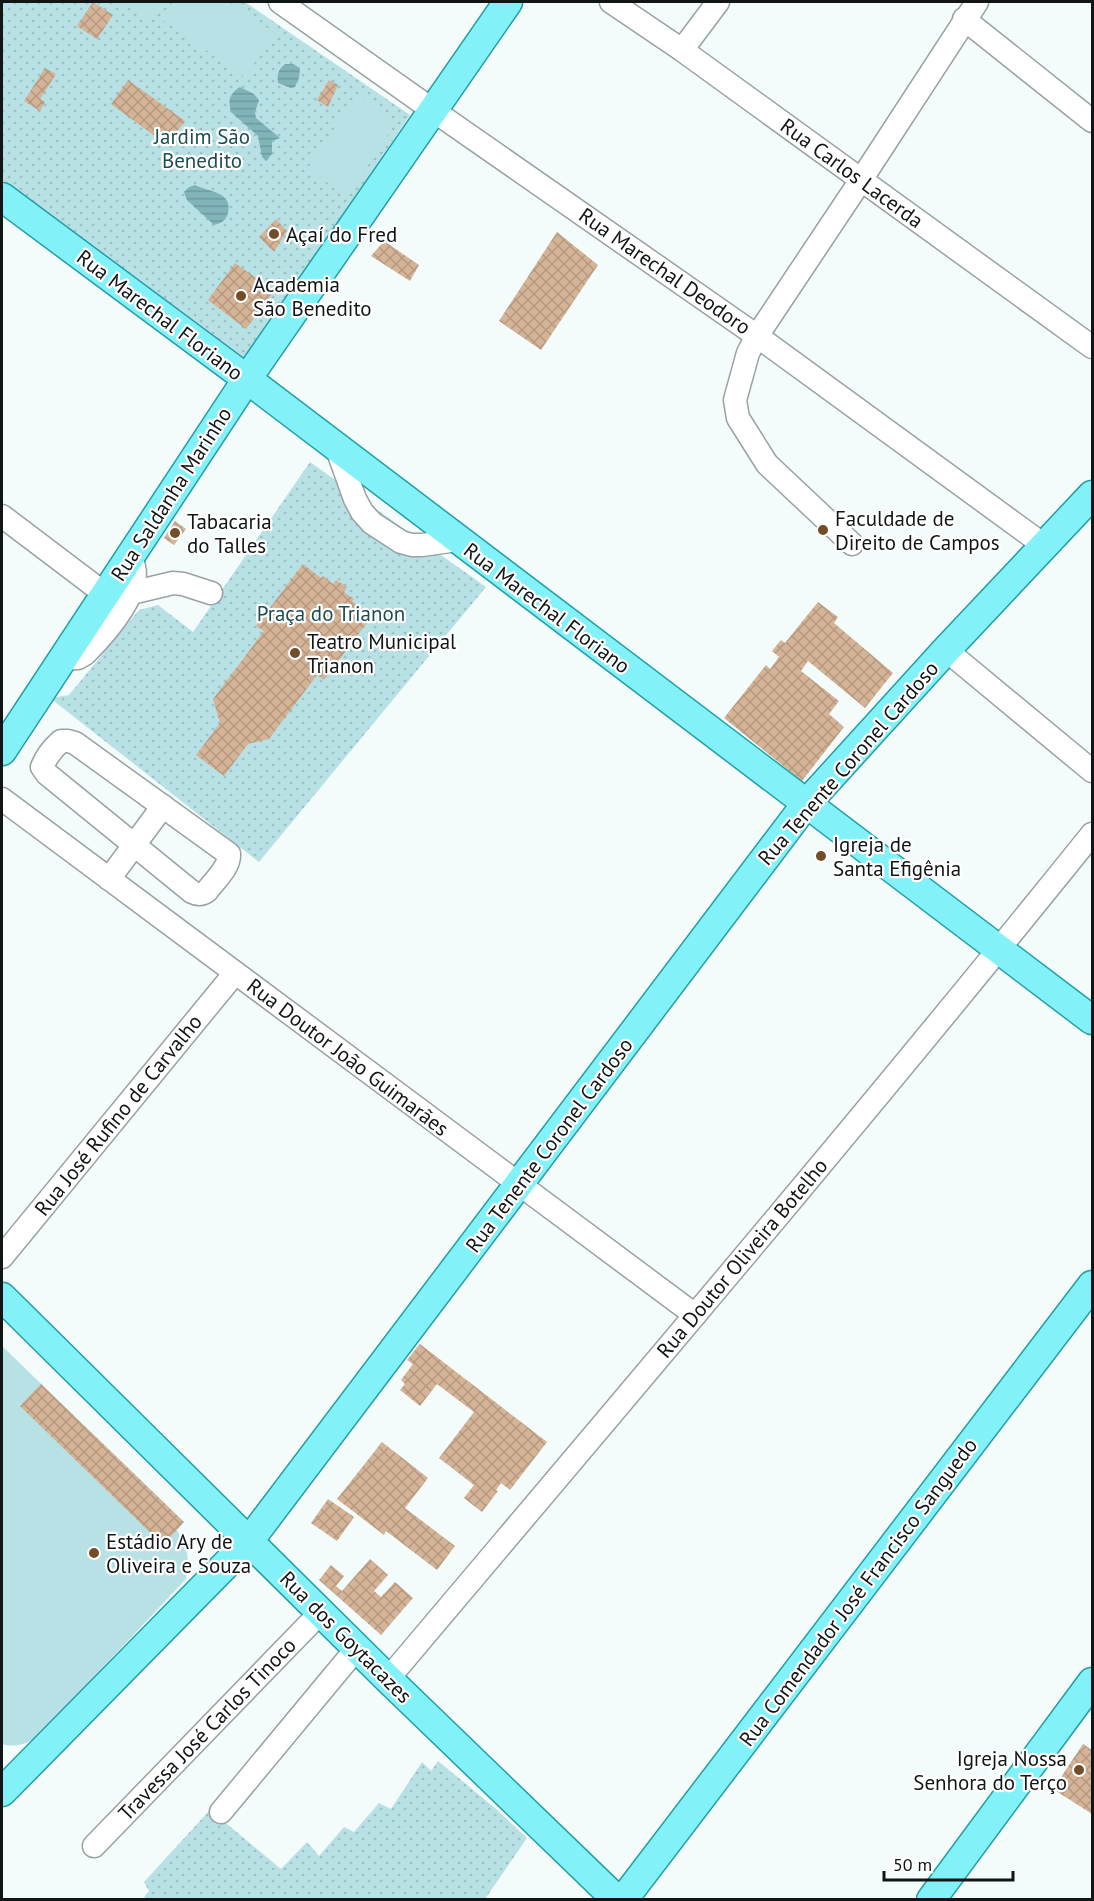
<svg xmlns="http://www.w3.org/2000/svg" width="1094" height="1901" viewBox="0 0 1094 1901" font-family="'PT Sans',sans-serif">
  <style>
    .grass { fill: url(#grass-dots) }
    .garden { fill: #b7e1e4 }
    .water { fill: url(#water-rules) }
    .building { fill: url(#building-cross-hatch) }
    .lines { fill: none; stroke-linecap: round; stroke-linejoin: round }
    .minor-casing { stroke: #9aa1a2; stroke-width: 25 }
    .major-casing { stroke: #249ea5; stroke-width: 31 }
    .minor { stroke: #fff; stroke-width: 22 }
    .major { stroke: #82f1f8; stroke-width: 28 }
    .poi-dot { fill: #724d28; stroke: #fff; stroke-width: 2 }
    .labels { text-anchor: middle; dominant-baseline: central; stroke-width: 4.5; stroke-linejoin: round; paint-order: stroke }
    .park-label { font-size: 21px; fill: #1e4d50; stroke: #fff }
    .street-label { font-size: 21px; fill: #121515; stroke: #fff }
    .poi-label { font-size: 21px; fill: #121515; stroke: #fff; text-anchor: start }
  </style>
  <defs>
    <pattern id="grass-dots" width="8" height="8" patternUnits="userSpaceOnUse" patternTransform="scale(1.5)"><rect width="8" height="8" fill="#b7e1e4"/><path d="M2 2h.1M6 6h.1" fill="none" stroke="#9cc0c3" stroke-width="1.8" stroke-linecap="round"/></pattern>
    <pattern id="water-rules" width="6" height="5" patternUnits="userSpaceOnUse" patternTransform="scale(1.5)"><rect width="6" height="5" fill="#81b4b8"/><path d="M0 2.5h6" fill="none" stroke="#6e9a9d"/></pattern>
    <pattern id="building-cross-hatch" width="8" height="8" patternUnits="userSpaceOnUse" patternTransform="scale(1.5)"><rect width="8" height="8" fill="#d4b396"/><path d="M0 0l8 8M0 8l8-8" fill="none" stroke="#b59980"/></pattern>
  </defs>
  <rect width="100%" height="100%" fill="#f3fbfb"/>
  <g class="grass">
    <polygon points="2,2 245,2 410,115 244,361 2,180"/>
    <polygon points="310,462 486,587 259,862 50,698 69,695 139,610 158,605 193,632"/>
    <polygon points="438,1761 495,1808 527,1838 485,1899 146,1900 144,1897 149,1891 144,1882 210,1810 281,1869 307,1842 319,1856 344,1827 354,1832 379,1803 391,1809 422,1762 431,1771"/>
  </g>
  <g class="garden">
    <polygon points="120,2 163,2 149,21"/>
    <polygon points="173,2 229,2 275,33 245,77 161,19"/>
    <polygon points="357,94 397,121 348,196 307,169"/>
    <path d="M2,1346L184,1522L177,1530C188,1549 190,1558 186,1579L40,1734C28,1744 17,1748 2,1744Z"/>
  </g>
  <g class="water">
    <path d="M285,64H293L300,68L299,78L295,87L291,88L278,83C277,74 278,70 285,64Z"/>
    <path d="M240,87L254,94L259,100L255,112L256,118L280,138L272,141V154L266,161L262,157L258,136L231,112C228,100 229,94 240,87Z"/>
    <path d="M195,185C208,192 233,191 228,213C226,221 221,223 214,225L187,200L184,192L189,187Z"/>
  </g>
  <g class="building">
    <polygon points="93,2 113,15 97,39 77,26"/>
    <polygon points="45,68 56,74 40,99 45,102 40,111 24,101"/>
    <polygon points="128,80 185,121 167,145 111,104"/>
    <polygon points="329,80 338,85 328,107 317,100"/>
    <polygon points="276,219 287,231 274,252 259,237"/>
    <polygon points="557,232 598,265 541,350 499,321"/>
    <polygon points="384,241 419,265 410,281 371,256"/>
    <polygon points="235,263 274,291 246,329 208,300"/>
    <polygon points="175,521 186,529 174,545 164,538"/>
    <polygon points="303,564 321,578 323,576 333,584 336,580 347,587 344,592 354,599 352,601 372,616 324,680 317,675 269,739 248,744 224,776 196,755 220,723 213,699 264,631 256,626"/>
    <polygon points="818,602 838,617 834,623 893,673 865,708 808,661 801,671 839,701 829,714 844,727 802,781 724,718 766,665 770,669 779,657 772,651 781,640 785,643"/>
    <polygon points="420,1344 547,1442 510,1490 501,1483 496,1490 498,1491 482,1512 464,1498 474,1485 439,1458 474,1412 437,1384 420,1406 400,1390 405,1384 401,1380 413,1364 407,1360"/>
    <polygon points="41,1384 184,1522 163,1545 20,1406"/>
    <polygon points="382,1442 428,1478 405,1508 455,1546 437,1570 386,1531 384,1535 337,1499"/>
    <polygon points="328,1499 354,1517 337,1541 311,1523"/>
    <polygon points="370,1559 388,1575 374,1591 381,1597 395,1582 413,1598 381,1635 319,1580 331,1565 344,1576 336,1586 342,1591"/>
    <polygon points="1083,1744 1092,1750 1092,1814 1053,1789"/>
  </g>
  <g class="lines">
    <g class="minor-casing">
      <g id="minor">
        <polyline points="280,2 434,111 757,336 1045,546"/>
        <polyline points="611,2 682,50 1092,347"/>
        <polyline points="964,19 1092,121"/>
        <polyline points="682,50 718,2"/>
        <polyline points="337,449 355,499 362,512 372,523 401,542 412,545 422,545 457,540"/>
        <polyline points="2,516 105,594"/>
        <polyline points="852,544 767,464 738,418 735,400 748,353 757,336 861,180 977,2"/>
        <polyline points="131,593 173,583 183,584 211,593"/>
        <polyline points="946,650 1092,771"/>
        <path d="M62,659L78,658L85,654C105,634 151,584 129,557"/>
        <path d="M61,741H68L75,743L229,854C230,867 215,880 207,891C202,895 198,895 192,892L47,774L42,767C46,757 53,748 61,741Z"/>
        <polyline points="2,799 695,1315"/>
        <polyline points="109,879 163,806"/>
        <polyline points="2,1257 235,973"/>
        <path d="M388,1679C624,1399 862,1120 1092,834"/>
        <polyline points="221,1812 357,1648"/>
        <polyline points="94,1846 321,1612"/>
      </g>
    </g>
    <g class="major-casing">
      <g id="major">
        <polyline points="2,197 247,379 1092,1020"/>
        <polyline points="2,751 247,379 508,2"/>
        <polyline points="2,1297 388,1679 617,1900"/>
        <polyline points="2,1792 249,1541 806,804 946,650 1092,495"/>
        <polyline points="623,1900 1092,1285"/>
        <polyline points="931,1900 1092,1682"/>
      </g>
    </g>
    <use href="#minor" class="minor"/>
    <use href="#major" class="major"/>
  </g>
  <g class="poi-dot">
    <circle cx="274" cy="234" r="6"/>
    <circle cx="241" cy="296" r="6"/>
    <circle cx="823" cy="530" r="6"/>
    <circle cx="175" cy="533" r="6"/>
    <circle cx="295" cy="653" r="6"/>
    <circle cx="821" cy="856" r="6"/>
    <circle cx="94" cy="1553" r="6"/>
    <circle cx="1079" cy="1770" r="6"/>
  </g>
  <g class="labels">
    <g class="park-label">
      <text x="202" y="136">Jardim São<tspan x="202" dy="24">Benedito</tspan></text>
      <text x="331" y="613">Praça do Trianon</text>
    </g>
    <g class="street-label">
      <text transform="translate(852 173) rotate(36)">Rua Carlos Lacerda</text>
      <text transform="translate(665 271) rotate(35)">Rua Marechal Deodoro</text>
      <text transform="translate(160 315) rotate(37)">Rua Marechal Floriano</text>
      <text transform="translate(171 494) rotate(-57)">Rua Saldanha Marinho</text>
      <text transform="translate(547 608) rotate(37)">Rua Marechal Floriano</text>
      <text transform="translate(848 763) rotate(-49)">Rua Tenente Coronel Cardoso</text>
      <text transform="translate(348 1057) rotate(37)">Rua Doutor João Guimarães</text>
      <text transform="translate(118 1115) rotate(-51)">Rua José Rufino de Carvalho</text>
      <text transform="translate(549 1145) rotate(-53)">Rua Tenente Coronel Cardoso</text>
      <text transform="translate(742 1258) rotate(-50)">Rua Doutor Oliveira Botelho</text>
      <text transform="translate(858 1592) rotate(-53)">Rua Comendador José Francisco Sanguedo</text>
      <text transform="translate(346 1637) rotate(45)">Rua dos Goytacazes</text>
      <text transform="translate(207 1729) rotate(-46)">Travessa José Carlos Tinoco</text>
    </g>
    <g class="poi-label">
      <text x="286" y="234">Açaí do Fred</text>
      <text x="253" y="284">Academia<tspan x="253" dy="24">São Benedito</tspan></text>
      <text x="835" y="518">Faculdade de<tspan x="835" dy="24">Direito de Campos</tspan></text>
      <text x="187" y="521">Tabacaria<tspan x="187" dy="24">do Talles</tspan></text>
      <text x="307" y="641">Teatro Municipal<tspan x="307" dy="24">Trianon</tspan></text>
      <text x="833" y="844">Igreja de<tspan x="833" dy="24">Santa Efigênia</tspan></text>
      <text x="106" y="1541">Estádio Ary de<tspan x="106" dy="24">Oliveira e Souza</tspan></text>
      <text x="1067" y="1758" text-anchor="end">Igreja Nossa<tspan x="1067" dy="24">Senhora do Terço</tspan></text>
    </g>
  </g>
  <rect width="1094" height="1901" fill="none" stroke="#121515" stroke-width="6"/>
  <path d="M884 1871v9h129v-9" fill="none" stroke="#121515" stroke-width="3"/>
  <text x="893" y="1871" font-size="18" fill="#121515" stroke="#ffffff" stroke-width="4.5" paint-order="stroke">50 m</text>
</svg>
